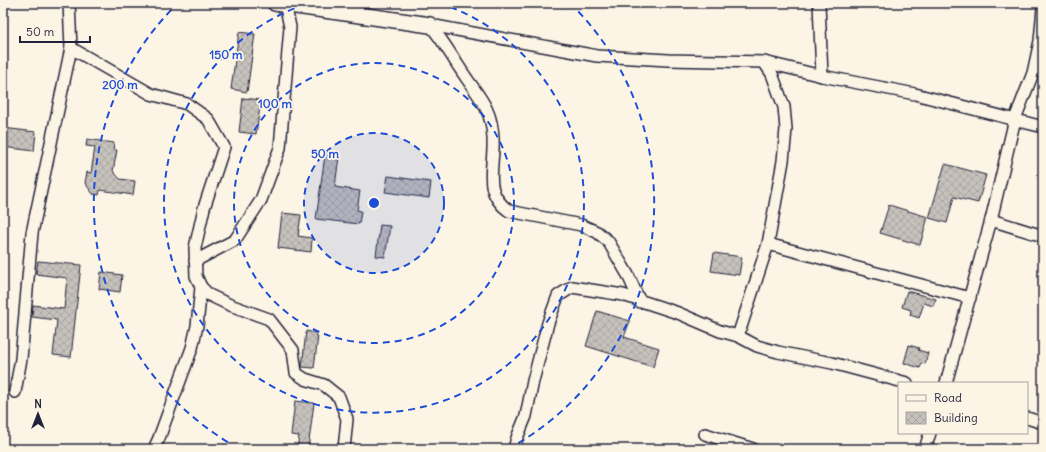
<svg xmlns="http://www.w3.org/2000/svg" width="1046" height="452" viewBox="0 0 1046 452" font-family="Delius,sans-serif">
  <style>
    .building { fill: url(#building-cross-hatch); stroke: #22223b }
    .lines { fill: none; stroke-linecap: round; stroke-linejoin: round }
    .street-casing { stroke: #22223b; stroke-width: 14 }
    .secondary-casing { stroke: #22223b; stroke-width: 18 }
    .street { stroke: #fcf5e5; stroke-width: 11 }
    .secondary { stroke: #fcf5e5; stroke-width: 15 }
    .ring { fill: none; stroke: #1d4ed8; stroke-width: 2; stroke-dasharray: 7 5 }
    .centre { fill: #1d4ed8; stroke: #fcf5e5; stroke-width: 2 }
    .ring-label { font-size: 12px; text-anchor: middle; font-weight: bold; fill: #1d4ed8; stroke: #fcf5e5; stroke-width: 3.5; stroke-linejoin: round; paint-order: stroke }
  </style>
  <defs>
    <pattern id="building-cross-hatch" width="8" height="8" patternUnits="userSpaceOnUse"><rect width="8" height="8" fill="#c6c1bb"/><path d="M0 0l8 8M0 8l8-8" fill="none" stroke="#aaa6a2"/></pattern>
  </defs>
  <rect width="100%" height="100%" fill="#fcf5e5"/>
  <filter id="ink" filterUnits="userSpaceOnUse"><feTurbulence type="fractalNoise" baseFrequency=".025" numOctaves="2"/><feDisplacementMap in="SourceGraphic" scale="8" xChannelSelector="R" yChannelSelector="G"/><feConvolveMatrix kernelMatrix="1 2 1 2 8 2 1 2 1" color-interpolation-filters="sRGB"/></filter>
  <g filter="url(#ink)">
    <g class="building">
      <polygon points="239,32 255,34 247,92 231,89"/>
      <polygon points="243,98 261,100 256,134 239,132"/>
      <polygon points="3,128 36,132 34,151 3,147"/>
      <polygon points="87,139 114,143 113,150 117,150 113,171 120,179 135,181 133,195 100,190 99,195 93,194 85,183 87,172 91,173 95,147 86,146"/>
      <polygon points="325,155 339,156 335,187 360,191 357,210 361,211 359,224 316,219"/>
      <polygon points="945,164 986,175 978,203 954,197 947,223 929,218"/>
      <polygon points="388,176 431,182 429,198 385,192"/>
      <polygon points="889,205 928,217 920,245 880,233"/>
      <polygon points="282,213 301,215 298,236 312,238 311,252 278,248"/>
      <polygon points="380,225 390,226 385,257 376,256"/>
      <polygon points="714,253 742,257 739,275 711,271"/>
      <polygon points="38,261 81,265 71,357 53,355 57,320 32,317 33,305 64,309 67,278 36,274"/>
      <polygon points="101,272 122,275 120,292 99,289"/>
      <polygon points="907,291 936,299 933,306 924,303 919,318 910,315 911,310 902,307"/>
      <polygon points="597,311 630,321 624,337 659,348 653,367 586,346"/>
      <polygon points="306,331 316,333 316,336 318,336 314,368 302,367"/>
      <polygon points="909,345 919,348 918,350 928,353 925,364 922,363 920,368 904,363"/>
      <polygon points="295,401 314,403 308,449 297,449 299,436 291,435"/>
    </g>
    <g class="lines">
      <g class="street-casing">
        <g id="street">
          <polyline points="819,3 822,76"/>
          <polyline points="430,25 597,56 668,60 764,62 822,76 915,94 1043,127"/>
          <path d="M430,25C443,40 452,57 463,73C478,96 492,108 493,138C495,166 481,191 509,211L581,225L597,232L608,241L628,275L640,302"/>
          <polyline points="71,48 151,94 187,104 208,119 224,147 204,208 195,248 196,276 201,287 197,326 192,348 159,438 154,449"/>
          <polyline points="991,220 1043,236"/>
          <polyline points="768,244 970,298"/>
          <polyline points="195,261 235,240 261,200 280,148 290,27 285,4"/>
          <polyline points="201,287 209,295 230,305 269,319 293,350 296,373 305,379 324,385 339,397 347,419 344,449"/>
          <polyline points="738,336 768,244 783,161 786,129 784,107 772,74 764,62"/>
          <polyline points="946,383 991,220 1015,119 1033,73 1040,41 1043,8"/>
          <polyline points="15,392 21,359 32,233 71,48 69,3"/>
          <polyline points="1027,418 1043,423"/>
          <polyline points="705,434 753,449"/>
          <polyline points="514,449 517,438 526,416 533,381 548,323 558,296 572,287 623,295 678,313 720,331 738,336 757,346 778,352 832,363 907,383"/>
          <polyline points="925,449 930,433"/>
        </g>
      </g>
      <g class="secondary-casing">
        <polyline id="secondary" points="275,3 430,25"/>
      </g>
      <use href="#street" class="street"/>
      <use href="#secondary" class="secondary"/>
    </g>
  </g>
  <circle cx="374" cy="203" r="70" fill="#1d4ed8" fill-opacity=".12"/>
  <g class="ring">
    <circle cx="374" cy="203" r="70"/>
    <circle cx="374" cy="203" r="140"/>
    <path d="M439 3A210 210 0 1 1 309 3"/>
    <path d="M238 448A280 280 0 0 1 178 3M570 3A280 280 0 0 1 510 448"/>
  </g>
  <circle cx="374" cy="203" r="6" class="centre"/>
  <g class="ring-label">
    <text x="226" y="59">150 m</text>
    <text x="120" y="89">200 m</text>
    <text x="275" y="108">100 m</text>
    <text x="325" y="158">50 m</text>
  </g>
  <rect width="1046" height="452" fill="none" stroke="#fcf5e5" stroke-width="16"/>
  <rect x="8" y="8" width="1030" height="436" fill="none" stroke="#22223b" stroke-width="1.5" filter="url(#ink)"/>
  <rect x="898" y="382" width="130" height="52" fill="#fcf5e5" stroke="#a5a1a1"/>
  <rect x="906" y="395" width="20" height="6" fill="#fcf5e5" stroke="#a5a1a1"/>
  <text x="934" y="402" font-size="12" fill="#22223b">Road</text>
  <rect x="906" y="412" width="20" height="12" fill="url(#building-cross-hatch)" stroke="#a5a1a1"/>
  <text x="934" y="422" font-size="12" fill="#22223b">Building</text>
  <g transform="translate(38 414)" stroke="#fcf5e5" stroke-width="3" paint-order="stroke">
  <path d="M0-3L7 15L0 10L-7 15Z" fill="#22223b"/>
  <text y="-6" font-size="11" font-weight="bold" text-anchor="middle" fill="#22223b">N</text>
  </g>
  <path d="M20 36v6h70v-6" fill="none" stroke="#22223b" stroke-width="2"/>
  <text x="26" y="36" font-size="12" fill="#22223b" stroke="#fcf5e5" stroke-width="3" paint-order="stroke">50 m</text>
</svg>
